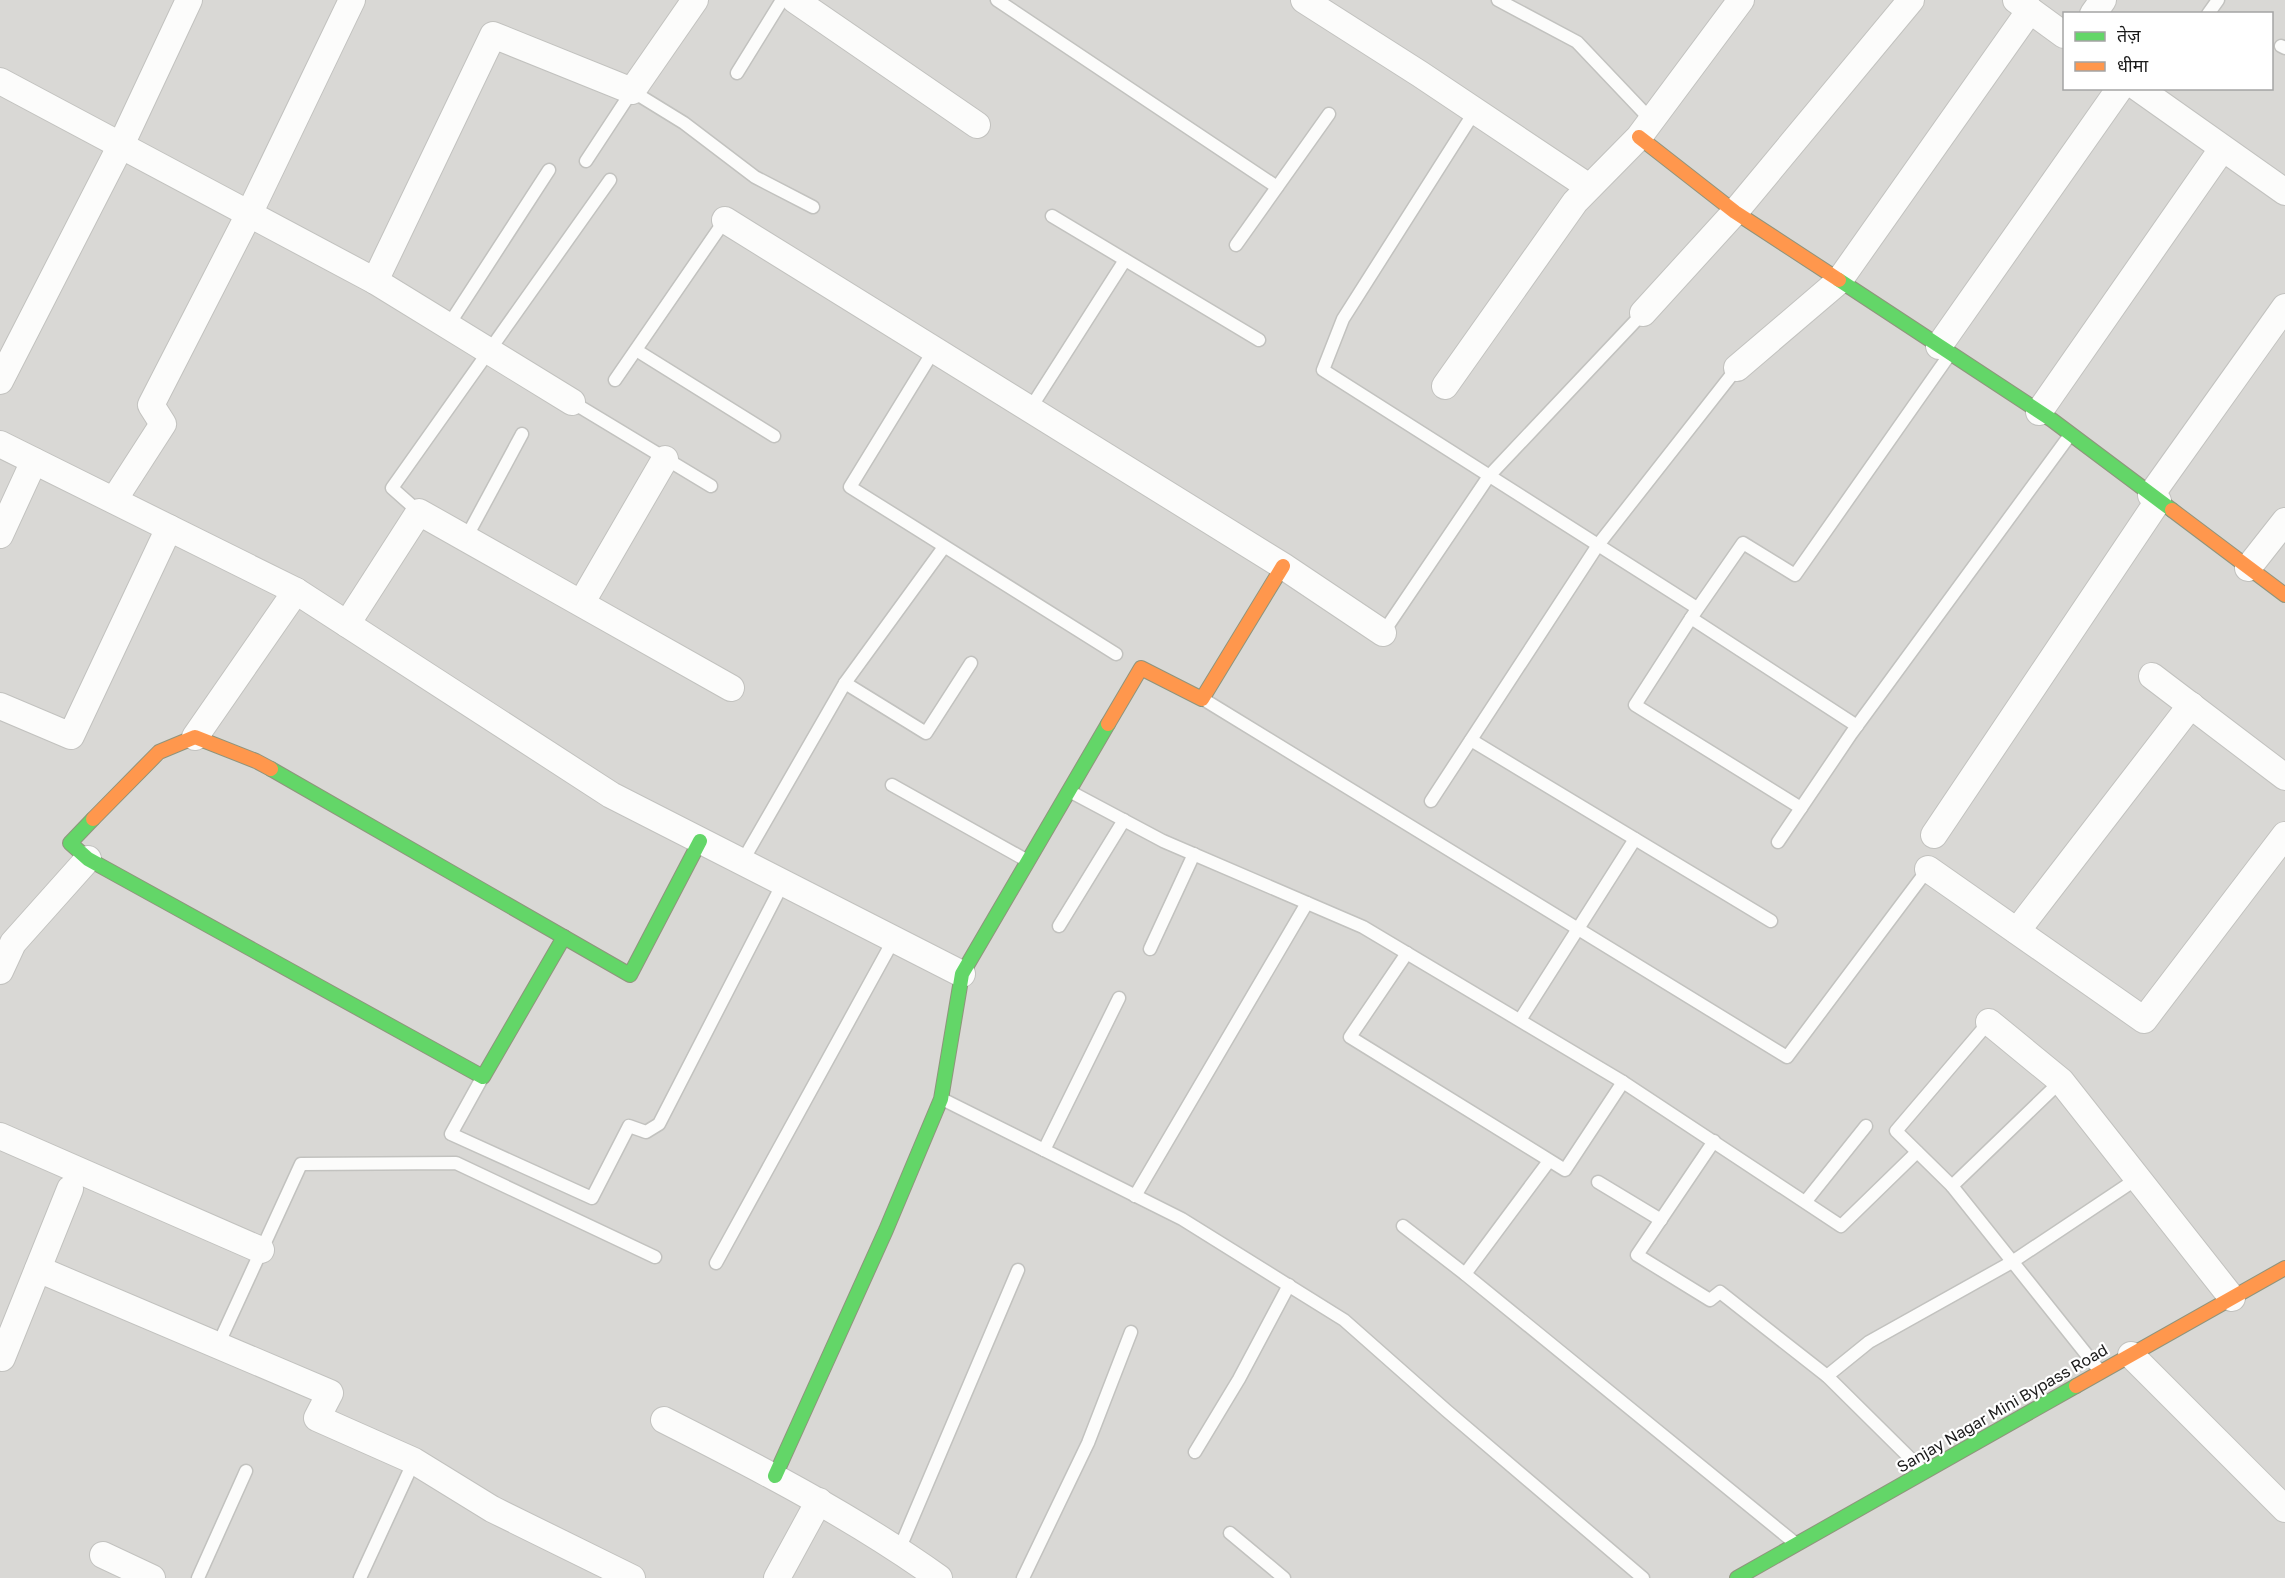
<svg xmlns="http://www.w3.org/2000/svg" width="2285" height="1578" viewBox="0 0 2285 1578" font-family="'Golos Text','Noto Sans Devanagari',sans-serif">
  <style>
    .residential { fill: #d9d8d5; fill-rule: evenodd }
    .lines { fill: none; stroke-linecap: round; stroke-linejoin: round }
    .lane-casing { stroke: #c2c2bf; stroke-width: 15 }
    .street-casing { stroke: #c2c2bf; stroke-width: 28 }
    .fast-casing { stroke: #8f947c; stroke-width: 16 }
    .slow-casing { stroke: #8f947c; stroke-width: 16 }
    .lane { stroke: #fcfcfb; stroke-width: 12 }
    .street { stroke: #fcfcfb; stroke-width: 26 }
    .fast { stroke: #63d668; stroke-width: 14 }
    .slow { stroke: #ff974d; stroke-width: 14 }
    .labels { text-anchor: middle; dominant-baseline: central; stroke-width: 4.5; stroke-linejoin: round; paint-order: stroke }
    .street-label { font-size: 16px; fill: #1b1b1b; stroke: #fff }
  </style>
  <rect width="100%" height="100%" fill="#eae9e3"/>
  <path class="residential" d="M0,0H2285V1578H0ZM2064,14H2272V88H2064Z"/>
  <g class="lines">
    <g class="lane-casing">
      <g id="lane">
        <polyline points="997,0 1277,187"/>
        <polyline points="1498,0 1577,42 1652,121"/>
        <polyline points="2208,14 2218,0"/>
        <polyline points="2281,46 2285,48"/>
        <polyline points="737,73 782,0"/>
        <polyline points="1475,111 1343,319 1323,370 1697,608"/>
        <polyline points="586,161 632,91 684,123 755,177 813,207"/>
        <polyline points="1052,216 1259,340"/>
        <polyline points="1236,245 1329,114"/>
        <polyline points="448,326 549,170"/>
        <polyline points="636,350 774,436"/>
        <polyline points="934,350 850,487 1116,654"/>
        <polyline points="615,380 725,220"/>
        <polyline points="572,402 711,486"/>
        <polyline points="1030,409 1125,260"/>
        <polyline points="419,512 392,488 610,180"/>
        <polyline points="466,538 522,434"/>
        <polyline points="1691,618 1857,726"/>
        <polyline points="1383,633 1489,476 1643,313"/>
        <polyline points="845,683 926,733 971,663"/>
        <polyline points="1203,699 1787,1057 1928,869"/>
        <polyline points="1471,740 1771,921"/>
        <polyline points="892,785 1026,860"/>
        <polyline points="1071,792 1163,841 1363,927 1623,1082 1841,1226 1917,1152"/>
        <polyline points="1431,801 1598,545 1737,368"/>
        <polyline points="1801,808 1635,705 1691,618 1743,543 1795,575 1950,354"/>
        <polyline points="1778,842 1851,734 2070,435"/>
        <polyline points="742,862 845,683 944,547"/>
        <polyline points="1059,926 1124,820"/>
        <polyline points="1150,949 1194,854"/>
        <polyline points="1407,953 1350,1037 1565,1170 1623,1082"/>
        <polyline points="1520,1020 1635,839"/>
        <polyline points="1989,1022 1896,1131 1952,1186 2099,1370"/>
        <polyline points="482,1078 451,1134 592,1198 629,1126 646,1132 659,1124 783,883"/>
        <polyline points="942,1099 1182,1219 1344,1320 1447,1411 1643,1578"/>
        <polyline points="1714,1141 1637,1255 1710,1300 1720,1292 1827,1376 1923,1471"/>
        <polyline points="1044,1150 1119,998"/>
        <polyline points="1598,1182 1661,1220"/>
        <polyline points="1952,1186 2061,1081"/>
        <polyline points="1135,1196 1307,903"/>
        <polyline points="1806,1201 1866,1126"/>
        <polyline points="1403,1226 1465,1274 1795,1543"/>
        <polyline points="716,1263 894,939"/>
        <polyline points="1465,1274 1549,1161"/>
        <polyline points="218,1345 301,1164 456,1163 655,1257"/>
        <polyline points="1827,1376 1869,1342 2012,1262 2138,1178"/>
        <polyline points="1195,1452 1239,1379 1289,1285"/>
        <polyline points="1230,1533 1284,1578"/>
        <polyline points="899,1550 1018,1270"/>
        <polyline points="198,1578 246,1471"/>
        <polyline points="360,1578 414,1461"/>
        <polyline points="1023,1578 1088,1443 1131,1332"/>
      </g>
    </g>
    <g class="street-casing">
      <g id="street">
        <polyline points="795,0 977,125"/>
        <polyline points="1304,0 1420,74 1589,187"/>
        <polyline points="2016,0 2064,35"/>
        <polyline points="2093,14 2103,0"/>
        <polyline points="0,81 375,281 572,402"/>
        <polyline points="2138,88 2285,192"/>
        <polyline points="725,220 1283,566 1383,633"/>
        <polyline points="375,281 493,35 632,91 695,0"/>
        <polyline points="1643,313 1735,212 1911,0"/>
        <polyline points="1939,346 2120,88"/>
        <polyline points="1737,368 1839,281 2030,10"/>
        <polyline points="0,381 121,145 189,0"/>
        <polyline points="1445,386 1575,202 1639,137 1741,0"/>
        <polyline points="2039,412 2222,149"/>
        <polyline points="0,444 296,591 611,795 962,974"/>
        <polyline points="2151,495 2285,307"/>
        <polyline points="114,500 163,424 151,405 249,214 352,0"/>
        <polyline points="0,535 34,461"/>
        <polyline points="2248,568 2285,521"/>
        <polyline points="582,602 665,459"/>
        <polyline points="347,624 419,512 731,688"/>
        <polyline points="2152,676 2285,777"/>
        <polyline points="0,706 71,736 169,528"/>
        <polyline points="195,737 296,591"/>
        <polyline points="1934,835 2158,501"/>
        <polyline points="1928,869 2144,1020 2285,835"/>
        <polyline points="2017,931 2191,705"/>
        <polyline points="0,971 13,943 88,859"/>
        <polyline points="1989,1022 2061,1081 2232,1298"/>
        <polyline points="0,1136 261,1250"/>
        <polyline points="38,1269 330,1393 317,1418 414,1461 492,1509 632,1578"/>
        <polyline points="2131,1355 2285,1509"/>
        <polyline points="2,1358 70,1189"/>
        <path d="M664,1420C759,1468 852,1516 939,1578"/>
        <polyline points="103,1555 152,1578"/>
        <polyline points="777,1578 819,1501"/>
      </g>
    </g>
    <g class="fast-casing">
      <g id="fast">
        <polyline points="1839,280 2052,420 2172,510"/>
        <polyline points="271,769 630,975 700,841"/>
        <polyline points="93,819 70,843 88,859 483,1077 564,937"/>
        <polyline points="775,1476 886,1230 941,1099 962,974 1108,724"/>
        <polyline points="1737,1578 2076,1386"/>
      </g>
    </g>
    <g class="slow-casing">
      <g id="slow">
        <polyline points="1639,137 1735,212 1839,280"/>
        <polyline points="2172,510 2285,595"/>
        <polyline points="1108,724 1141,668 1202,699 1283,566"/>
        <polyline points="93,819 159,752 195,737 256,761 271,769"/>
        <polyline points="2076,1386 2285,1268"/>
      </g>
    </g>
    <use href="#lane" class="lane"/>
    <use href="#street" class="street"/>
    <use href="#fast" class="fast"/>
    <use href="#slow" class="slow"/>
  </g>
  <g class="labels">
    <g class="street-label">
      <text transform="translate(2002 1408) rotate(-30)">Sanjay Nagar Mini Bypass Road</text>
    </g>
  </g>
  <rect x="2063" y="12" width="210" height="78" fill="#ffffff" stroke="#a4a4a4" stroke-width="1.5"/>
  <rect x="2075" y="32" width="30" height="9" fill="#63d668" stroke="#a4a4a4" stroke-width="1.5"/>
  <text x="2117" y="42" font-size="18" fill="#1b1b1b">तेज़</text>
  <rect x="2075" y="62" width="30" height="9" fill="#ff974d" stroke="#a4a4a4" stroke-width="1.5"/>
  <text x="2117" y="72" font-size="18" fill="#1b1b1b">धीमा</text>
</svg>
